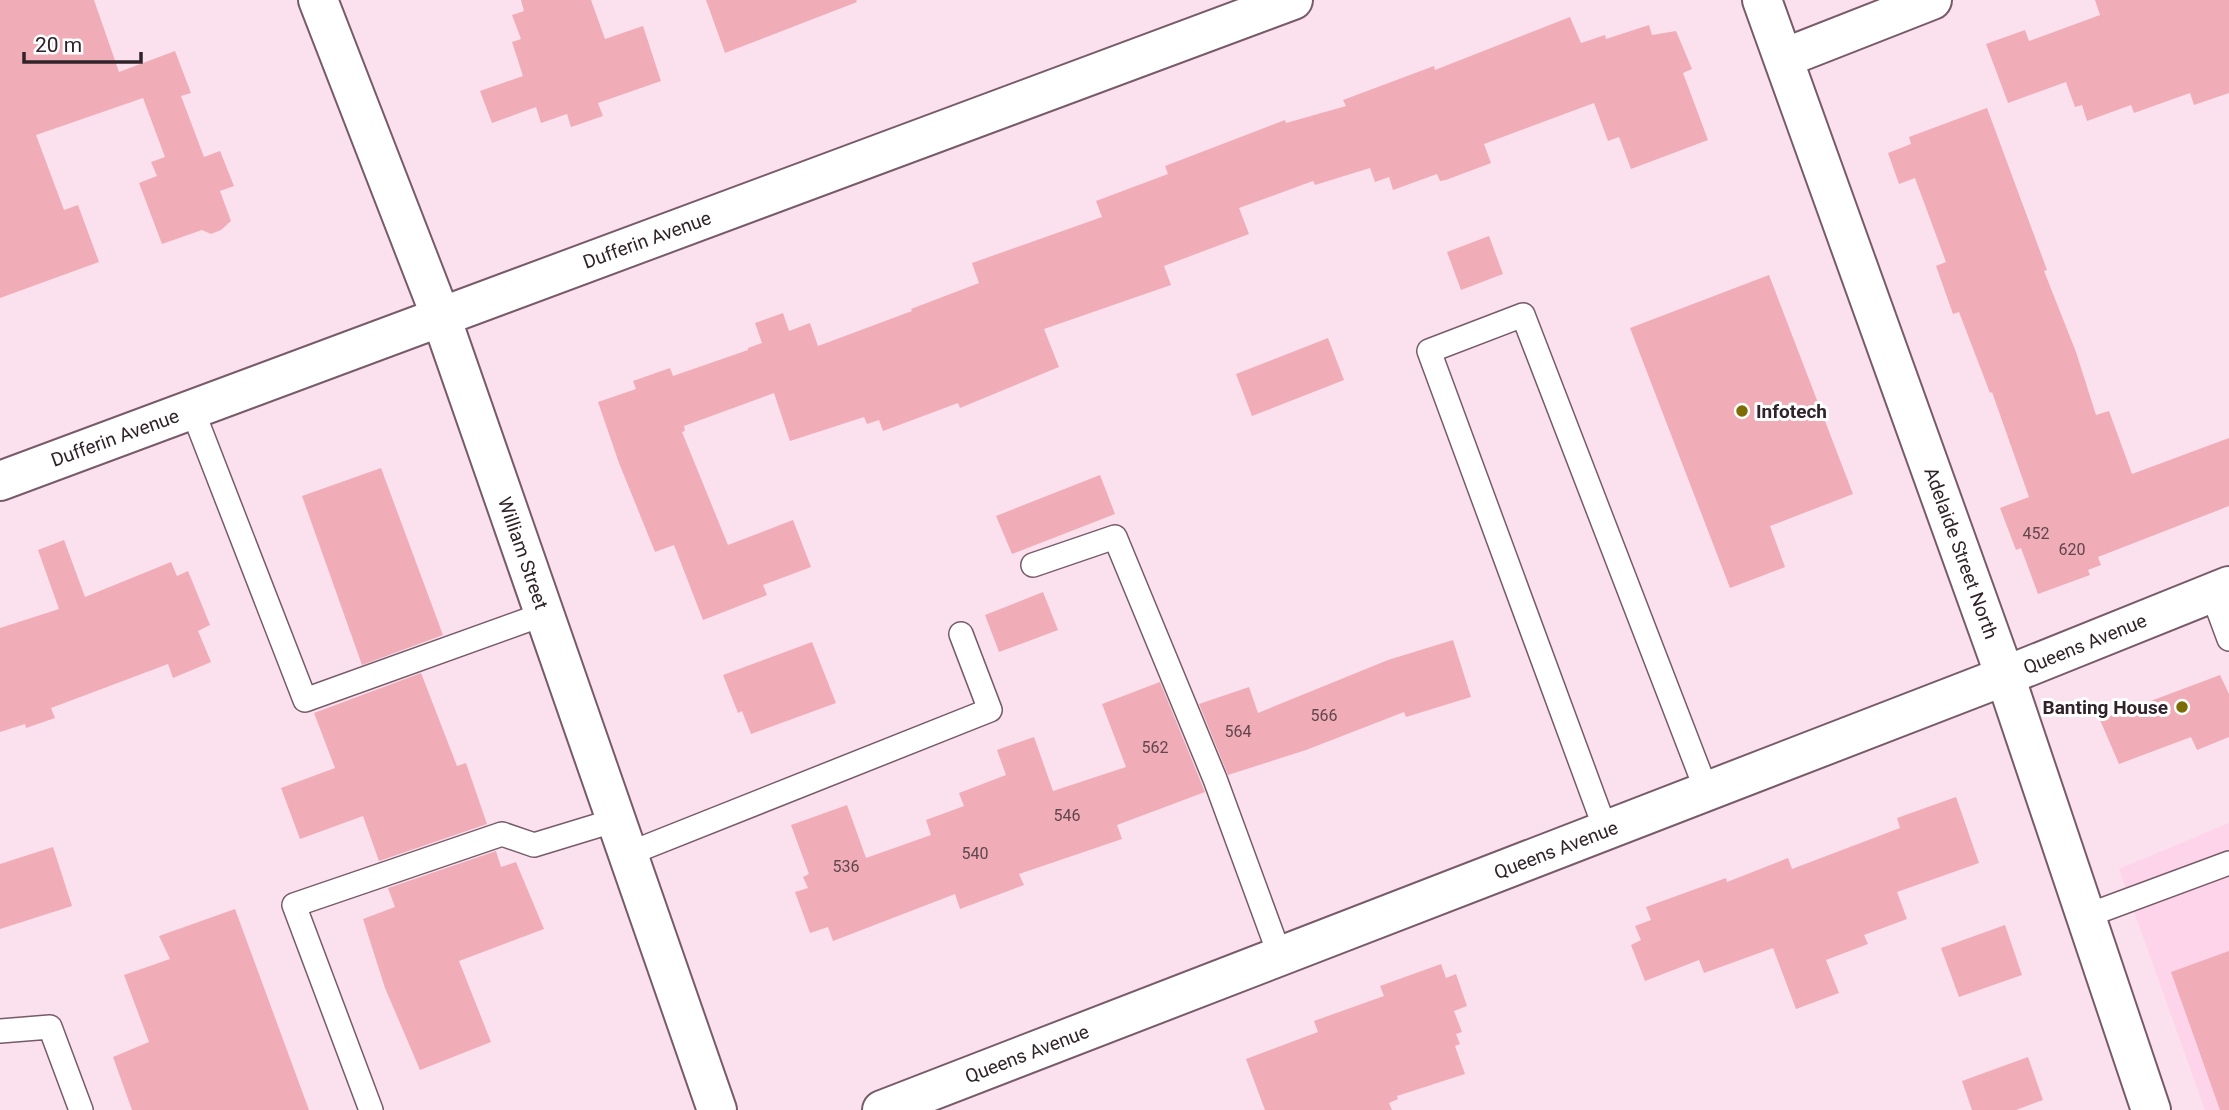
<svg xmlns="http://www.w3.org/2000/svg" width="2229" height="1110" viewBox="0 0 2229 1110" font-family="Roboto,sans-serif">
  <style>
    .built { fill: #fdd4e9 }
    .building { fill: #f1adb7 }
    .lines { fill: none; stroke-linecap: round; stroke-linejoin: round }
    .service-casing { stroke: #775b69; stroke-width: 26 }
    .minor-casing { stroke: #775b69; stroke-width: 42 }
    .tertiary-casing { stroke: #775b69; stroke-width: 42 }
    .secondary-casing { stroke: #775b69; stroke-width: 42 }
    .service { stroke: #fff; stroke-width: 23 }
    .minor { stroke: #fff; stroke-width: 38 }
    .tertiary { stroke: #fff; stroke-width: 38 }
    .secondary { stroke: #fff; stroke-width: 38 }
    .poi-dot { fill: #7b6c06; stroke: #fff; stroke-width: 2.5 }
    .labels { text-anchor: middle; dominant-baseline: central; stroke-width: 6; stroke-linejoin: round; paint-order: stroke }
    .number-label { font-size: 16px; fill: #60464d }
    .street-label { font-size: 19px; fill: #30232a; stroke: #fff }
    .poi-label { font-size: 19px; font-weight: bold; fill: #30232a; stroke: #fff; text-anchor: start }
  </style>
  <rect width="100%" height="100%" fill="#fbe0ee"/>
  <polygon class="built" points="2229,823 2229,1110 2205,1110 2119,869"/>
  <g class="building">
    <polygon points="0,0 94,0 119,72 175,51 191,93 181,96 204,157 220,151 234,186 220,191 231,221 221,230 211,234 202,230 162,244 139,183 157,176 151,162 165,157 143,98 36,135 64,210 78,205 99,262 0,298"/>
    <polygon points="521,0 591,0 605,39 643,26 661,81 598,103 603,116 571,127 567,114 541,123 536,107 492,123 480,91 523,76 512,42 521,39 512,15 524,11"/>
    <polygon points="706,0 856,0 857,2 725,53"/>
    <polygon points="2095,0 2229,0 2229,93 2194,105 2190,93 2134,113 2131,105 2087,121 2082,105 2075,107 2066,82 2008,103 1986,44 2025,30 2029,41 2100,15"/>
    <polygon points="1570,17 1581,43 1605,35 1606,39 1649,25 1652,35 1676,31 1692,69 1683,73 1708,140 1631,169 1619,137 1608,141 1594,103 1484,144 1491,163 1446,180 1440,181 1437,174 1393,190 1389,177 1375,182 1370,168 1315,185 1313,181 1239,208 1249,234 1164,266 1171,285 1044,329 1059,367 960,408 958,403 883,431 879,420 867,424 864,417 790,441 774,393 684,426 685,431 682,432 728,545 793,520 811,567 763,585 767,595 703,620 674,545 655,552 619,463 598,402 636,389 633,381 670,368 673,376 748,350 748,348 762,343 755,323 783,313 789,331 810,323 818,346 912,311 911,309 979,283 972,263 1102,217 1096,201 1168,174 1165,166 1285,120 1286,123 1346,106 1343,100 1434,66 1435,70"/>
    <polygon points="1987,108 2047,270 2044,271 2076,352 2096,415 2109,411 2132,474 2229,438 2229,506 2098,557 2101,565 2088,570 2090,575 2038,594 2021,548 2016,550 2000,508 2029,497 1992,392 1990,393 1959,312 1953,314 1936,266 1946,262 1915,178 1899,184 1888,153 1911,144 1909,137"/>
    <polygon points="1489,236 1503,274 1461,290 1447,252"/>
    <polygon points="1769,275 1853,494 1770,526 1785,567 1730,588 1630,328"/>
    <polygon points="1328,338 1344,380 1252,416 1236,374"/>
    <polygon points="381,468 443,635 362,665 302,496"/>
    <polygon points="1100,475 1115,514 1012,554 996,516"/>
    <polygon points="64,540 85,597 171,562 177,576 188,571 210,625 198,631 211,662 173,678 168,664 51,708 55,718 26,728 25,724 0,732 0,628 59,609 38,550"/>
    <polygon points="1043,592 1058,630 999,652 985,615"/>
    <polygon points="1453,640 1471,697 1406,717 1404,712 1306,750 1228,775 1199,704 1249,687 1258,713 1388,660"/>
    <polygon points="812,642 836,703 751,734 742,711 738,713 723,675"/>
    <polygon points="421,673 457,766 466,763 487,824 379,861 363,816 300,839 281,788 335,768 314,713"/>
    <polygon points="2220,675 2229,694 2229,737 2197,750 2191,737 2119,764 2100,720"/>
    <polygon points="1160,682 1205,792 1117,825 1122,839 1019,874 1024,885 960,909 955,894 833,941 828,927 810,933 795,892 808,888 803,877 809,874 791,825 847,805 866,858 931,835 926,820 964,806 959,793 1006,775 997,750 1034,737 1053,791 1126,767 1102,704"/>
    <polygon points="1956,797 1979,863 1897,892 1907,919 1864,935 1868,944 1826,960 1839,993 1796,1009 1773,948 1704,973 1699,960 1645,981 1631,945 1641,940 1635,926 1651,920 1646,907 1726,878 1727,882 1788,858 1792,869 1900,828 1897,818"/>
    <polygon points="53,847 72,906 0,929 0,864"/>
    <polygon points="496,851 501,867 516,862 544,929 459,961 491,1042 420,1070 385,988 363,919 395,907 388,888"/>
    <polygon points="235,909 309,1110 132,1110 113,1057 149,1042 124,975 170,959 159,936"/>
    <polygon points="2005,925 2022,975 1959,997 1941,948"/>
    <polygon points="2229,951 2229,1110 2220,1110 2171,972"/>
    <polygon points="1441,964 1446,978 1456,974 1467,1006 1454,1011 1462,1032 1456,1034 1460,1044 1455,1046 1465,1074 1397,1096 1398,1099 1389,1103 1392,1110 1265,1110 1246,1059 1318,1032 1314,1021 1384,996 1380,986"/>
    <polygon points="2028,1057 2043,1100 2016,1110 1972,1110 1962,1081"/>
  </g>
  <g class="lines">
    <g class="service-casing">
      <g id="service">
        <polyline points="192,409 305,700 544,614"/>
        <polyline points="1033,565 1115,537 1215,779 1280,956"/>
        <polyline points="2212,593 2229,639"/>
        <polyline points="1606,831 1429,351 1523,315 1707,792"/>
        <polyline points="628,854 990,710 961,634"/>
        <polyline points="2086,916 2229,863"/>
        <polyline points="0,1031 50,1027 81,1110"/>
        <polyline points="371,1110 294,905 502,834 534,845 616,820"/>
      </g>
    </g>
    <g class="minor-casing">
      <g id="minor">
        <polyline points="318,0 441,317 717,1110"/>
        <polyline points="1784,58 1932,0"/>
        <polyline points="0,481 1293,0"/>
      </g>
    </g>
    <g class="tertiary-casing">
      <polyline id="tertiary" points="2005,676 2229,586"/>
    </g>
    <g class="secondary-casing">
      <g id="secondary">
        <polyline points="1762,0 2005,676 2151,1110"/>
        <polyline points="882,1110 2005,676"/>
      </g>
    </g>
    <use href="#service" class="service"/>
    <use href="#minor" class="minor"/>
    <use href="#tertiary" class="tertiary"/>
    <use href="#secondary" class="secondary"/>
  </g>
  <g class="poi-dot">
    <circle cx="1742" cy="411" r="7"/>
    <circle cx="2182" cy="707" r="7"/>
  </g>
  <g class="labels">
    <g class="number-label">
      <text x="2036" y="533">452</text>
      <text x="2072" y="549">620</text>
      <text x="1324" y="715">566</text>
      <text x="1238" y="731">564</text>
      <text x="1155" y="747">562</text>
      <text x="1067" y="815">546</text>
      <text x="975" y="853">540</text>
      <text x="846" y="866">536</text>
    </g>
    <g class="street-label">
      <text transform="translate(647 240) rotate(-20)">Dufferin Avenue</text>
      <text transform="translate(115 438) rotate(-20)">Dufferin Avenue</text>
      <text transform="translate(523 553) rotate(71)">William Street</text>
      <text transform="translate(1961 553) rotate(70)">Adelaide Street North</text>
      <text transform="translate(2085 644) rotate(-22)">Queens Avenue</text>
      <text transform="translate(1556 850) rotate(-21)">Queens Avenue</text>
      <text transform="translate(1027 1054) rotate(-21)">Queens Avenue</text>
    </g>
    <g class="poi-label">
      <text x="1756" y="411">Infotech</text>
      <text x="2168" y="707" text-anchor="end">Banting House</text>
    </g>
  </g>
  <path d="M24 52v10h117v-10" fill="none" stroke="#30232a" stroke-width="3.5"/>
  <text x="35" y="52" font-size="21" fill="#30232a" stroke="#ffffff" stroke-width="5" paint-order="stroke">20 m</text>
</svg>
